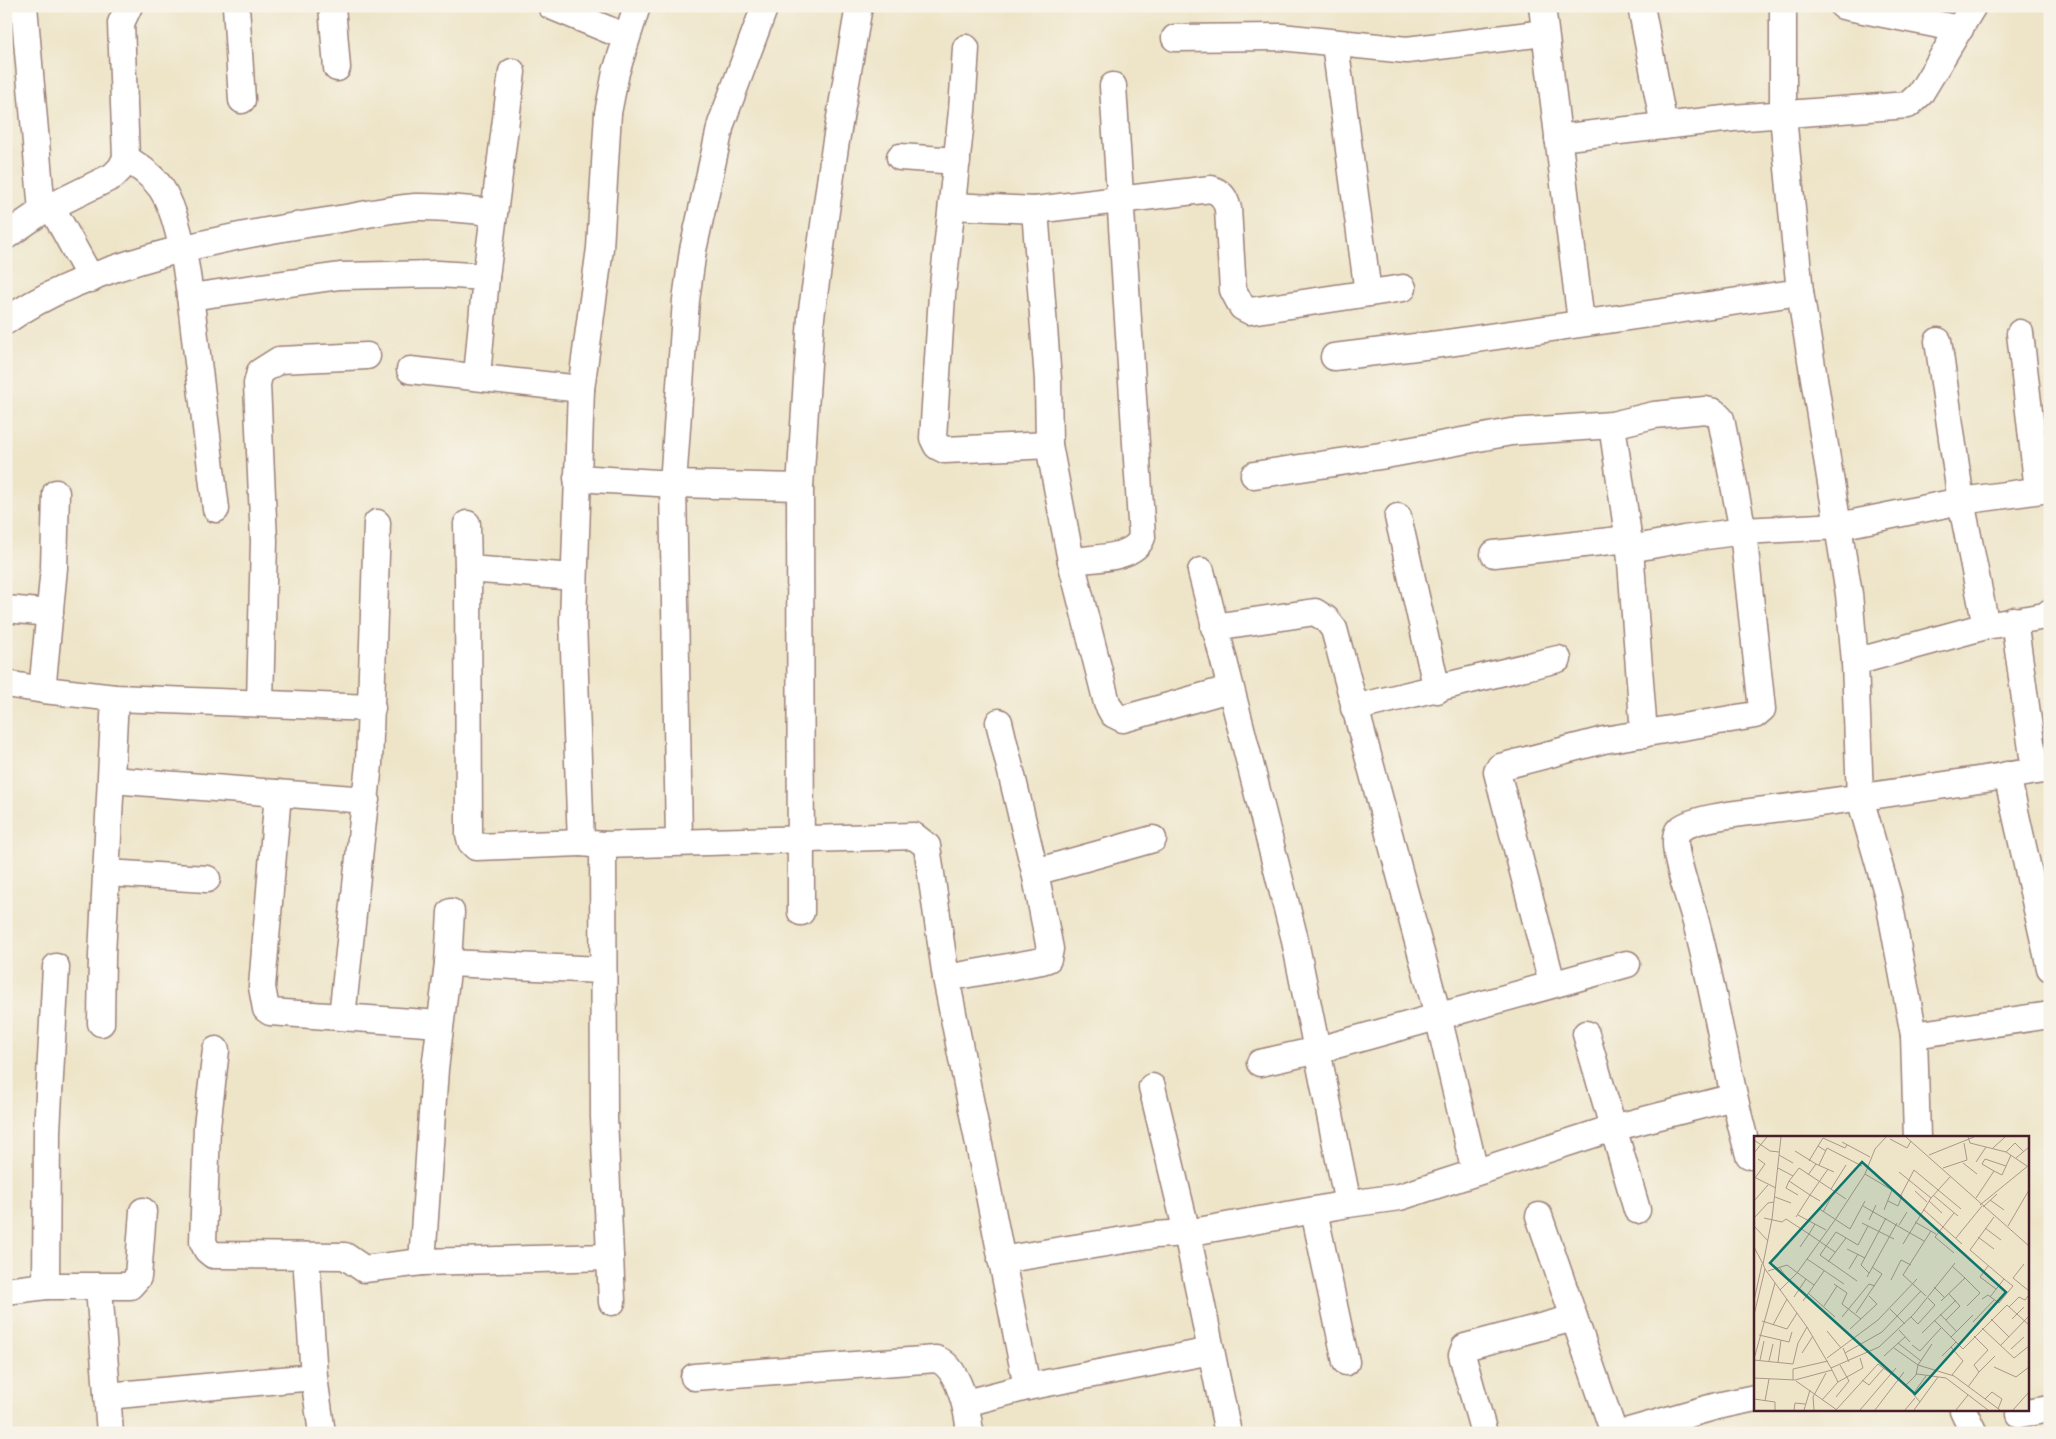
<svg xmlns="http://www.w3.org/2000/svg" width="2056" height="1439" viewBox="0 0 2056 1439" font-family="Dekko,sans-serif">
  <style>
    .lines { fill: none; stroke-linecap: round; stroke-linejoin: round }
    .minor-casing { stroke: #9c827a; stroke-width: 29 }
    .minor { stroke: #fff; stroke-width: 26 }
    .inset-road { fill: none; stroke: #ac968a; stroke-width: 1 }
    .view { fill: #0f766e; fill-opacity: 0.15; stroke: #0f766e; stroke-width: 2.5 }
    .inset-edge { fill: none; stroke: #4a1f2b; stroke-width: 2.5 }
  </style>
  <rect width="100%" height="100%" fill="#f7f3e8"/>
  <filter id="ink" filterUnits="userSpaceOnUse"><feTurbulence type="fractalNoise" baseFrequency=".02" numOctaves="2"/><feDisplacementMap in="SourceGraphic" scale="10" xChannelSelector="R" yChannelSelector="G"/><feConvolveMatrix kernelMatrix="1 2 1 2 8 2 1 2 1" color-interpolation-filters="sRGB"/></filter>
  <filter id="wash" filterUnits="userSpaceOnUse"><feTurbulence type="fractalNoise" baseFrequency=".0096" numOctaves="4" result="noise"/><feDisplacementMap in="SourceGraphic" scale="20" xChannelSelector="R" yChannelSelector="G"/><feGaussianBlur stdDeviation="1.12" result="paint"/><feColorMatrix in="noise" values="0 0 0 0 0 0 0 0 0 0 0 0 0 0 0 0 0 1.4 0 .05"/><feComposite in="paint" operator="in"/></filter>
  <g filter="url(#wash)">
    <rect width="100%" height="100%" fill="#eee5c9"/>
  </g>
  <g filter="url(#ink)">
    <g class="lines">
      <g class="minor-casing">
        <g id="minor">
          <polyline points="24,6 42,211"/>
          <polyline points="236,6 242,100"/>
          <polyline points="332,6 337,68"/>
          <polyline points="551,6 626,37"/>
          <polyline points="1542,6 1581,322"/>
          <polyline points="1641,6 1664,126"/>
          <polyline points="1783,6 1783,116 1800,292 1849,594 1855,662 1860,798 1888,896 1914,1035 1917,1138"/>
          <polyline points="1843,6 1960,29"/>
          <polyline points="1175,38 1281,37 1407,50 1544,33"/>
          <polyline points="1335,44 1368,293"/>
          <polyline points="966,48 962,111 942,295 933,438 937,446 945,450 1049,445"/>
          <polyline points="1558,138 1733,118 1908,105 1920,94 1973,6"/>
          <polyline points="900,157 957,161"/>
          <path d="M126,158C139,167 152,175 161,188C184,222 191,304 196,346C203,400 209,455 216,509"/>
          <polyline points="51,206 91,279"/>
          <path d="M952,206L1035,210L1211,189C1222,193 1225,198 1228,209L1233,290L1242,307L1250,311L1403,288"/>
          <polyline points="1035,210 1048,380 1049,445 1071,561 1107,703 1113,714 1123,719 1229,689"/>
          <polyline points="6,236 42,211 113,176 121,168 126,158 121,23 129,6"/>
          <polyline points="190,297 340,276 438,274 486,277"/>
          <path d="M6,321C88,262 233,235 333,220C360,216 388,209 415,207C441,206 468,210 494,212"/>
          <polyline points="2020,333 2038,490"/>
          <polyline points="1938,341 1961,501 2050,489"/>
          <polyline points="1334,357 1448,343 1800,292"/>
          <polyline points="410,370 581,389"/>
          <polyline points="477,376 486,277 512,72"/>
          <polyline points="1612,425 1630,549 1644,734"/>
          <polyline points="1254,475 1380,456 1511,432 1612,425 1654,415 1705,410 1714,412 1721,419 1743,531 1762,709 1755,715 1604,740 1500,767 1497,772 1552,983"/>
          <polyline points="577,478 673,484 800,487"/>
          <polyline points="56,493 54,568 43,681 44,690 115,698 372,708"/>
          <polyline points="1398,517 1437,690"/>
          <polyline points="467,524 468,569"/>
          <polyline points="1630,549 1684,539 1743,531 1839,526 1961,501 1986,626"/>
          <polyline points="1494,554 1628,539"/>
          <path d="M1071,561C1092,558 1134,560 1142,537L1113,86"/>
          <polyline points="1201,571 1294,936 1348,1204"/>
          <polyline points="574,577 468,569 469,834 471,842 476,847 581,843"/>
          <polyline points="6,609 50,613"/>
          <polyline points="2014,620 2035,771"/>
          <polyline points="1214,627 1315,612 1326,619 1334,629 1438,1016 1475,1172"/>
          <polyline points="1855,662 1986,626 2045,616 2050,612"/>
          <polyline points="6,684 44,690"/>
          <polyline points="260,702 264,541 257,384 260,372 279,360 367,356"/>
          <polyline points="1354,708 1558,659"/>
          <polyline points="2007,775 2050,968"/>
          <polyline points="112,780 366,800"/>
          <polyline points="278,793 262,987 266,1009 270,1012 440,1024"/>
          <polyline points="679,841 673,484 686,300 693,250 721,124 765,6"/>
          <polyline points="603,845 914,836 927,846 946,978 1027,1387"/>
          <polyline points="1035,872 1153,839"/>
          <polyline points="106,873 207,879"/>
          <polyline points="451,912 448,963 435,1069 422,1262 610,1257"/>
          <polyline points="801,912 800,487 811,317 835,147 859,6"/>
          <polyline points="448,963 602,970"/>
          <polyline points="946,978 1042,961 1048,959 1050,949 1035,872 999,722"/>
          <polyline points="342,1017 369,764 377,523"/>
          <polyline points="101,1023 102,955 115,698"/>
          <polyline points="1586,1034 1637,1210"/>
          <polyline points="1914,1035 2050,1015"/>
          <polyline points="216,1050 207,1126 203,1242 207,1250 213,1255 345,1256 364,1269 422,1262"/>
          <polyline points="1260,1063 1318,1050 1627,964"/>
          <polyline points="1152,1087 1187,1233 1228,1433"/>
          <path d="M1749,1155C1726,1076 1716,994 1694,915C1690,900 1669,844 1678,831C1687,819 1742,813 1758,811C1855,799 1953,784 2050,769"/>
          <polyline points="1314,1211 1346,1362"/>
          <polyline points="1539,1216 1614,1433"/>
          <polyline points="306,1256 314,1377"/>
          <polyline points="1001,1260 1155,1235 1187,1233 1348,1204 1400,1197 1613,1128 1734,1097"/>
          <polyline points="46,1286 47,1131 56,967"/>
          <polyline points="99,1288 110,1433"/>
          <polyline points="6,1291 46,1286 130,1286 138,1277 143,1211"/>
          <polyline points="612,1302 604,1117 603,845 581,843 573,622 581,389 600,248 608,113 616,72 637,6"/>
          <path d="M694,1377L936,1359C959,1366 968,1412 970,1433"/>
          <polyline points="107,1396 314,1377 322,1433"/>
          <polyline points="966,1403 1027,1387 1211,1351"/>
          <polyline points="1963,1410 1974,1433"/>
          <polyline points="2020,1414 2050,1409"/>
          <polyline points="1484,1433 1462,1355 1465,1347 1574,1318"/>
          <polyline points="1622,1433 1717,1406 1755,1398"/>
        </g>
      </g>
      <use href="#minor" class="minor"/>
    </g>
  </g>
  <g transform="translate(1754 1136)">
    <rect width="275" height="275" fill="#eee5c9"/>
    <path class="inset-road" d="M152,1L275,110M214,1L216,7L252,16L273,30M136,3L153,12L157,5M0,4L16,15L25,16M88,6L116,21M64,10L69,2L91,12L93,9M239,12L251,1M41,15L62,28M252,16L261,7L270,16M0,17L13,1M25,19L39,27M175,19L220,1M262,22L275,11M55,25L64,10L72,15M222,26L232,11M209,27L223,38M65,29L73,12L108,30M24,32L39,40L45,32L92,63M189,32L213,24L210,7M240,35L248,39L257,19M145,36L177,62M111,38L148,60L144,70L134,65M54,39L62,28L80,36M39,40L35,45L56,59L42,81M0,41L22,52M1,42L11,28L4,23M35,45L32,52L44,59M77,53L92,29M161,55L173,66M147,59L160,34L207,73M179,59L204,80M21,61L37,67M222,62L240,35L228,28L231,23L252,30M236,64L250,74M0,65L14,49M66,65L56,59L74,33M175,65L188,77M226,69L275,29M109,70L170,105M229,71L243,58M64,72L96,93L111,65M169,73L208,108M130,74L138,54M69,76L80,56M44,79L72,94M0,82L14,67L20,66M10,82L28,86L32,83L55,98L46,111M115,84L122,69M161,86L182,98M108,87L140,103M61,88L55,98L81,116M145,89L153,76M0,90L14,105M254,90L275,54M231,92L247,104M224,101L240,113M202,102L228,70M149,108L177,62L196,41M0,111L9,128M93,113L111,122M200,117L181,101L200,77M53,123L90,148M74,126L92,102M270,128L259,142L275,155M234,130L226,141L242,153M25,131L35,145M95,133L104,118M14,135L33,129L60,149M115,137L107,129L132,82M113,141L143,87M211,142L226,157L213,170M137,144L147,124L157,129M103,145L66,119L82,96L104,109L114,90M80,148L93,157L88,168L107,183M180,151L191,162M26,154L43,137L81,84L111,38L121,13L132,1M54,157L81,181M172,160L149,139L177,95M40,161L52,143M236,161L250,143L216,114L240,81M228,163L234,159L245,167L259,150L250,143M0,165L8,128M49,165L70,135M187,165L211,142L198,130M70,170L83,150M255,171L265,161L271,164L275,159M136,173L151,188M102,177L128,138L118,131M186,178L203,196M0,179L11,133L9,128L18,83L27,1M88,181L115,148L121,150M157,181L164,188L181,169L174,162M237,183L255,201M258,183L270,171M180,184L202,206L188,220M192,184L206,170L195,158M8,185L33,193L43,177M219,186L240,164M19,189L33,163M53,191L77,232M228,192L260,222L275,210M96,193L123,168L115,160M145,194L156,206M73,195L87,212M168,197L202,164M5,199L35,206L38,196M197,201L219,179M202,206L209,213L253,169L275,189M144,207L167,225M158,209L166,215L187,192M246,210L275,180M197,211L209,225L198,239M89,212L95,226M140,212L164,229L200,240L246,274M257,213L270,201M48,217L59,200M91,217L128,196L167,155M130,220L151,201M73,222L124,184L163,143M0,223L21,147M0,224L39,228L44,207L53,191L11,133M6,224L10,205M15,225L19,208M24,226L27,204M240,231L262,241L275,231M225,236L241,220M162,239L164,229L178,208M0,242L41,244L78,234M39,244V233L74,225M108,244L115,249L130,232M42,245L83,274M84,246L109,232L106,222M214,251L225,236L220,229L234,214L220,200M82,261L95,245L86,229M0,263L21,266V274M231,263L238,256L248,263L244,273M68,264L84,246L77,232L125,211L160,178L201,127M11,265L15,243M166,266L159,258L172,240M40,274L41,267L51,268M50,274L56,254M60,274L59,261L72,237M82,274L124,228L152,249L163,238L192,242L234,274M106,274L142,232M121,274L150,236M151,274L161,262M160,274L184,241M202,274L214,259M259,274L275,256"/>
    <path class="view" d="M108,26L252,156L161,258L16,127Z"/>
    <rect width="275" height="275" class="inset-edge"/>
  </g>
  <rect width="2056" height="1439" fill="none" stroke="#f7f3e8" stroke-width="25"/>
</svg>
